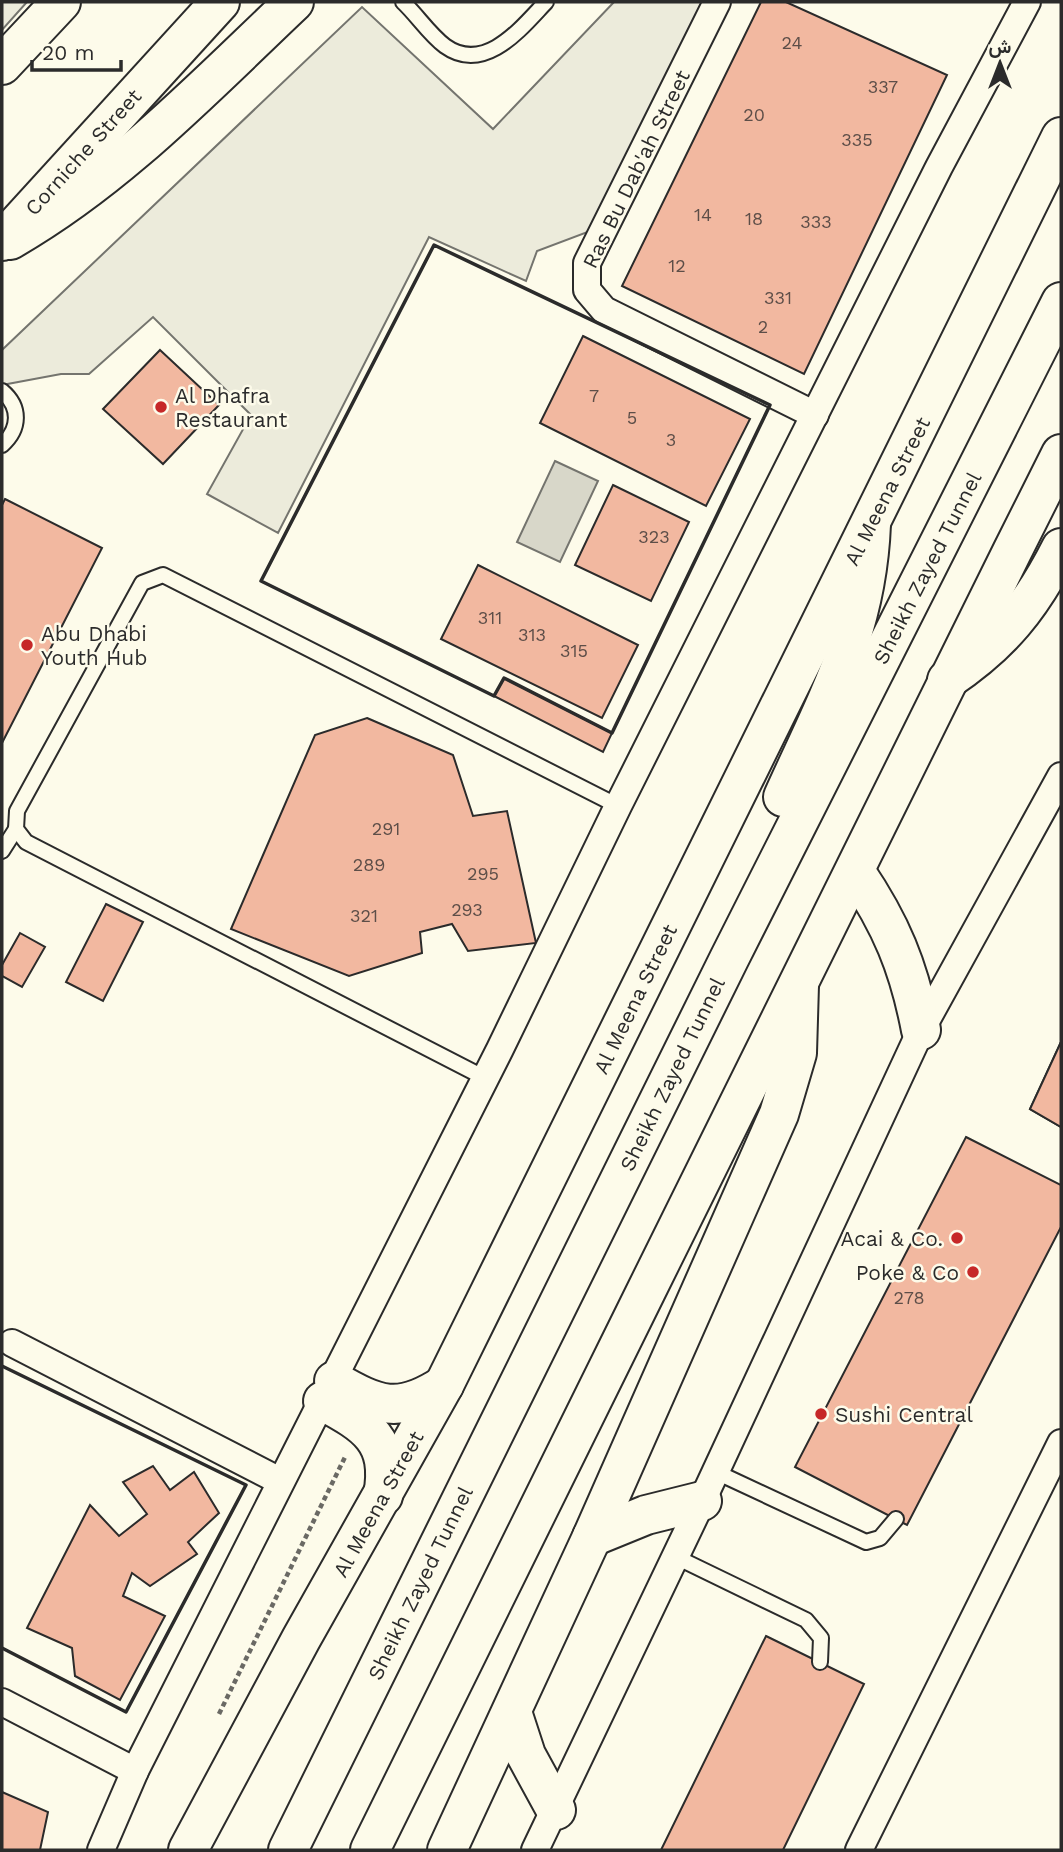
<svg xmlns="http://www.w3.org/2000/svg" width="1063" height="1852" viewBox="0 0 1063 1852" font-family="'Work Sans',Vazirmatn,sans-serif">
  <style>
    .green { fill: #ecebdb; stroke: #74746e; stroke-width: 2 }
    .water { fill: #d8d7c9; stroke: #74746e; stroke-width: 2 }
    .building { fill: #f2b8a0; stroke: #2b2b2b; stroke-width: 2 }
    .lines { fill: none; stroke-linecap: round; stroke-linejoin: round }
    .service-casing { stroke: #2b2b2b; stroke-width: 18 }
    .minor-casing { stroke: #2b2b2b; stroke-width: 30 }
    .secondary-casing { stroke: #2b2b2b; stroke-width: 42 }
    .primary-casing { stroke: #2b2b2b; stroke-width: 42 }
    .trunk-casing { stroke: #2b2b2b; stroke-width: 42 }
    .motorway-casing { stroke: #2b2b2b; stroke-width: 42 }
    .path { stroke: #6a6964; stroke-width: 4.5; stroke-dasharray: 5 3.5; stroke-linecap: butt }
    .service { stroke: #fdfbea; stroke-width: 14 }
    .minor { stroke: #fdfbea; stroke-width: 26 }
    .secondary { stroke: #fdfbea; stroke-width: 38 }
    .primary { stroke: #fdfbea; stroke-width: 38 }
    .trunk { stroke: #fdfbea; stroke-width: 38 }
    .motorway { stroke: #fdfbea; stroke-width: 38 }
    .wall { stroke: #2b2b2b; stroke-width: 3.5 }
    .poi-dot { fill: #c62828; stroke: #fdfbea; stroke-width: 2.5 }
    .labels { text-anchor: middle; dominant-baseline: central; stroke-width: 5; stroke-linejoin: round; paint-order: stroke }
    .number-label { font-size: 18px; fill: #5d4e48 }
    .street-label { font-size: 21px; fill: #2b2b2b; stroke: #fdfbea }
    .poi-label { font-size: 21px; fill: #2b2b2b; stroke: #fdfbea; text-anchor: start }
  </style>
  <rect width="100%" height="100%" fill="#fdfbea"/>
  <g class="green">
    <polygon points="2,2 27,2 2,30"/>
    <polygon points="614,2 704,2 593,230 537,251 526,281 429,237 278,533 207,494 251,415 153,317 89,374 61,374 2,385 2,350 362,7 493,129"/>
  </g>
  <polygon class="water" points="555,461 598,481 560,562 517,542"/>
  <g class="building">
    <polygon points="761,2 786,2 947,75 804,374 622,286"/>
    <polygon points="583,336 750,419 706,506 540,423"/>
    <polygon points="160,350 219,405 163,464 103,409"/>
    <polygon points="613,485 689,522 651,601 575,565"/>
    <polygon points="5,499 102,548 2,743 2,505"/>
    <polygon points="478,565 638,645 602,718 441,639"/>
    <polygon points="504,678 612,733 603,752 494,696"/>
    <polygon points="367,718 453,755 473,816 507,811 536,943 468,951 452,924 420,932 422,953 349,976 231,929 315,735"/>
    <polygon points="106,904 143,922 103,1001 66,982"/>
    <polygon points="20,933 45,947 22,987 2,976 2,965"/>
    <polygon points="1061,1042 1061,1127 1030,1109"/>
    <polygon points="1061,1042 1061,1127 1030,1109"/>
    <polygon points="966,1137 1061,1185 1061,1227 907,1525 795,1467"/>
    <polygon points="153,1466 170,1490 194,1472 219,1513 188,1542 197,1554 150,1586 132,1573 123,1596 165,1616 120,1700 75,1676 72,1648 27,1628 90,1505 119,1536 147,1514 123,1482"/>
    <polygon points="766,1636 864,1684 783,1850 661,1850"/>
    <polygon points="2,1792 48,1812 40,1850 2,1850"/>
  </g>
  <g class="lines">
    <g class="service-casing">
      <g id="service">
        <path d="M403,2C417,15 429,34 445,46C485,75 522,27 546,2"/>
        <path d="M2,391C21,407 20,429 2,445"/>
        <polyline points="2,851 16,829"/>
        <polyline points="485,1078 26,842 16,829 17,811 142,583 163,575 618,806"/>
        <polyline points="716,1472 866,1542 880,1538 896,1519"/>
        <polyline points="676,1557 806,1620 821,1638 820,1662"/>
      </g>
    </g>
    <g class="minor-casing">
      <g id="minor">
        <polyline points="717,2 587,263 587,290 604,310 815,415"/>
        <polyline points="12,1343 280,1481"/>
        <polyline points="2,1702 135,1771"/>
        <polyline points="101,1850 135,1771 500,1049 618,806 939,167 1027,2"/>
        <polyline points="535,1850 702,1501 921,1030 1061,776"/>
        <polyline points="859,1850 1061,1443"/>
      </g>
    </g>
    <g class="secondary-casing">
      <path id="secondary" d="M10,240C118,178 204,87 294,2"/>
    </g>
    <g class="primary-casing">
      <g id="primary">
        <path d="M947,680C1002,643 1031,607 1061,548"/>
        <path d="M334,1381C378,1406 398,1415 444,1385"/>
        <path d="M323,1401C367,1425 393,1440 383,1496"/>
        <polyline points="592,1537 646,1515 702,1501"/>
        <polyline points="512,1712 526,1755 556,1810"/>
        <polyline points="188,1850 301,1639 444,1385 1061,137"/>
        <polyline points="447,1850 592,1537 779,1114 797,1053 799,985"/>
      </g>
    </g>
    <g class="trunk-casing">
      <g id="trunk">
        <polyline points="2,65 61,2"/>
        <polyline points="2,241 220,2"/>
      </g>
    </g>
    <g class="motorway-casing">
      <g id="motorway">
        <path d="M783,797C826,701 867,631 871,524"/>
        <path d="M855,871C891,924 909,967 921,1030"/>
        <polyline points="288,1850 729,959 1061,302"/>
        <path d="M370,1850C601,1385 828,918 1061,454"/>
      </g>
    </g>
    <polyline class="path" points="219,1714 346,1455"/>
    <use href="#service" class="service"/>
    <use href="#minor" class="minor"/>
    <use href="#secondary" class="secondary"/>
    <use href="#primary" class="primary"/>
    <use href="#trunk" class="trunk"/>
    <use href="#motorway" class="motorway"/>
    <g class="wall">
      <polygon points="434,245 770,405 612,733 504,678 494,696 261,581"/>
      <polyline points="2,1366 246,1485 126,1712 2,1648"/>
    </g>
  </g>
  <g class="poi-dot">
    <circle cx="161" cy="407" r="7"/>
    <circle cx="27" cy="645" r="7"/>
    <circle cx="957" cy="1238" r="7"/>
    <circle cx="973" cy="1272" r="7"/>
    <circle cx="821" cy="1414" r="7"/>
  </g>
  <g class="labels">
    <g class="number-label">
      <text x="792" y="42">24</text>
      <text x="883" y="86">337</text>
      <text x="754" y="114">20</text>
      <text x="857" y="139">335</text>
      <text x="703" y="214">14</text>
      <text x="754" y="218">18</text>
      <text x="816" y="221">333</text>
      <text x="677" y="265">12</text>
      <text x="778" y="297">331</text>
      <text x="763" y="326">2</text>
      <text x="594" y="395">7</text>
      <text x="632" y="417">5</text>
      <text x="671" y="439">3</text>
      <text x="654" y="536">323</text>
      <text x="490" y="617">311</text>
      <text x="532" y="634">313</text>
      <text x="574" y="650">315</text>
      <text x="386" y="828">291</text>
      <text x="369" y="864">289</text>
      <text x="483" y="873">295</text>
      <text x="467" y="909">293</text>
      <text x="364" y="915">321</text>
      <text x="909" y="1297">278</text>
    </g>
    <g class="street-label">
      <text transform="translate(83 152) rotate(-48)">Corniche Street</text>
      <text transform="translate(636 169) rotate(-64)">Ras Bu Dab'ah Street</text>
      <text transform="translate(887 491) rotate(-63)">Al Meena Street</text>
      <text transform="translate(927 568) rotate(-63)">Sheikh Zayed Tunnel</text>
      <text transform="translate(635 999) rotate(-64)">Al Meena Street</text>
      <text transform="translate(672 1074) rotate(-64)">Sheikh Zayed Tunnel</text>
      <text transform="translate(378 1504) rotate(-61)">Al Meena Street</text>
      <text transform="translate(420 1583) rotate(-64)">Sheikh Zayed Tunnel</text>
    </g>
    <g class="poi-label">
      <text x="175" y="395">Al Dhafra<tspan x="175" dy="24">Restaurant</tspan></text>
      <text x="41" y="633">Abu Dhabi<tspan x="41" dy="24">Youth Hub</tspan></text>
      <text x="943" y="1238" text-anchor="end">Acai &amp; Co.</text>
      <text x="959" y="1272" text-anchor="end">Poke &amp; Co</text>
      <text x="835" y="1414">Sushi Central</text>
    </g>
  </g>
  <rect width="1063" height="1852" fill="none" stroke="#2b2b2b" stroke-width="7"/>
  <g transform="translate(1000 63)" stroke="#fdfbea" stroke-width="5" paint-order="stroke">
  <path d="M0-5L12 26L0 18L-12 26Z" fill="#2b2b2b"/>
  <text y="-10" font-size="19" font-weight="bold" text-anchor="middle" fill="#2b2b2b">ش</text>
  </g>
  <path d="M32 60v10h89v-10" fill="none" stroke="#2b2b2b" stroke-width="3.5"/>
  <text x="42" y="60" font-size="21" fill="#2b2b2b" stroke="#fdfbea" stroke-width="5" paint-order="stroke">20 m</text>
</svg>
